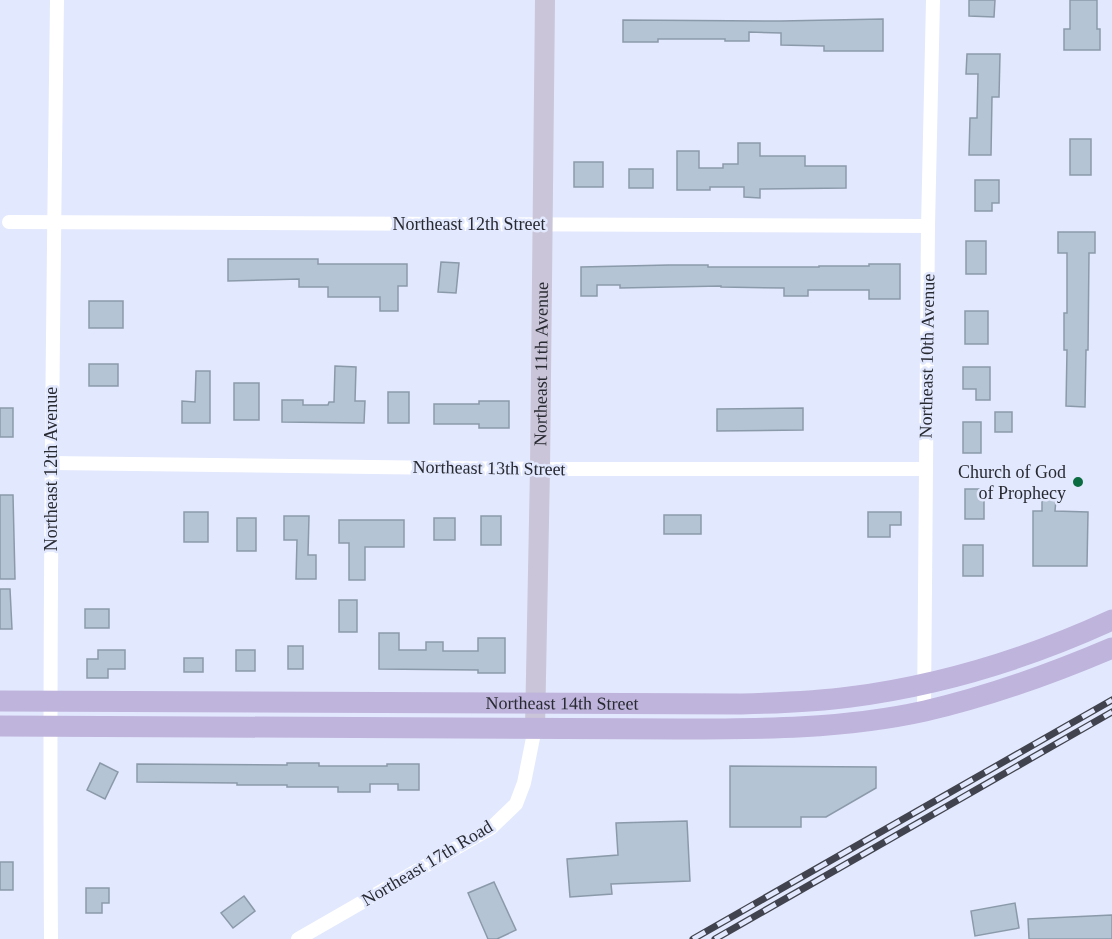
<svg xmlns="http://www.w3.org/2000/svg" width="1112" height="939" viewBox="0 0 1112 939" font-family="'Times New Roman',serif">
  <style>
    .building { fill: #b5c4d4; stroke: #8b9aaa; stroke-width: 1.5 }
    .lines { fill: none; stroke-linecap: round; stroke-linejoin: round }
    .street { stroke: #fff; stroke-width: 14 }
    .secondary { stroke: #cac5d8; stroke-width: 20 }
    .primary { stroke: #bfb4dc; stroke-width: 21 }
    .rail-casing { stroke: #41444e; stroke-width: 7 }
    .rail { stroke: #e2e8fd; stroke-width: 4.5; stroke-dasharray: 14; stroke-linecap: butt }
    .poi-dot { fill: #0b6c41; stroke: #e2e8fd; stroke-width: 2 }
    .labels { text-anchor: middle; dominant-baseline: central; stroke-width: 5; stroke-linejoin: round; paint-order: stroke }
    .street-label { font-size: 18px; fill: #282a32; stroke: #e2e8fd }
    .poi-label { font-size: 18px; fill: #282a32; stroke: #e2e8fd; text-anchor: end }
  </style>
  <rect width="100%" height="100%" fill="#e2e8fd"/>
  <g class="building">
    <polygon points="969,0 995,0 994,17 969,16"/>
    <polygon points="1070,0 1097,0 1097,29 1100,29 1100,50 1064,50 1064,29 1070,29"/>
    <polygon points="883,19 883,51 824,51 824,46 781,45 781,33 749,32 749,41 725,41 725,39 658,39 658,42 623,42 623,20 781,21"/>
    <polygon points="967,54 1000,54 999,97 992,97 991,155 969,155 970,118 977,118 978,74 966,74"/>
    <rect x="1070" y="139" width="21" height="36"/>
    <polygon points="738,143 760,143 760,156 805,156 805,166 846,166 846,188 760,189 760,198 744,197 744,187 710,187 710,190 677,190 677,151 699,151 699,168 723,168 723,164 738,164"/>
    <rect x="574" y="162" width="29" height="25"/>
    <rect x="629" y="169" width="24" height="19"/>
    <polygon points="975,180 999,180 999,203 992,203 992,211 975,211"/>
    <polygon points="1058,232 1095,232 1095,253 1089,253 1088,350 1086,350 1085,407 1066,406 1067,350 1064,350 1064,313 1067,313 1067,253 1058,253"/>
    <rect x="966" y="241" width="20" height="33"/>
    <polygon points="228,259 318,259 318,264 407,264 407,286 398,286 398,311 380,311 380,297 328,297 328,287 299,287 299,279 228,281"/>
    <polygon points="441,262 459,263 456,293 438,292"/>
    <polygon points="869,264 900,264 900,299 869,299 869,290 808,290 808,296 784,296 784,288 721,287 721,286 620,288 620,285 597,285 597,296 581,296 581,267 669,265 708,265 708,267 819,267 819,266 869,266"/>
    <rect x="89" y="301" width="34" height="27"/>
    <rect x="965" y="311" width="23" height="33"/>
    <rect x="89" y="364" width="29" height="22"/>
    <polygon points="335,366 356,367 355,401 365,401 364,423 282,422 282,400 303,400 303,405 328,405 329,402 334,402"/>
    <polygon points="963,367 990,367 990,400 976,400 976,389 963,389"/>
    <polygon points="196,371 210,371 210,423 182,423 182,401 195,402"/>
    <rect x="234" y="383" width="25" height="37"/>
    <rect x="388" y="392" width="21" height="31"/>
    <polygon points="479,401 509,401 509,428 479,428 479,424 434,424 434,404 479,404"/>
    <rect x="0" y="408" width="13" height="29"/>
    <polygon points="803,408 803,430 717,431 717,409"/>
    <rect x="995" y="412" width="17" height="20"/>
    <rect x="963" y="422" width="18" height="31"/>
    <rect x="965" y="489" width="19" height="30"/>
    <polygon points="0,495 13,495 15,579 0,579"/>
    <polygon points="1042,499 1056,499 1055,511 1088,512 1087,566 1033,566 1033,511 1042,511"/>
    <rect x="184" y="512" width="24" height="30"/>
    <polygon points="868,512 901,512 901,525 890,525 890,537 868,537"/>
    <rect x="664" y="515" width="37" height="19"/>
    <polygon points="284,516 309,516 308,555 316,555 316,579 296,579 297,540 284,540"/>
    <rect x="481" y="516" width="20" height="29"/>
    <rect x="237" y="518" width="19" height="33"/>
    <rect x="434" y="518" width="21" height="22"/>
    <polygon points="339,520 404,520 404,547 365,547 365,580 349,580 349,543 339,543"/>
    <rect x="963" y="545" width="20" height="31"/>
    <polygon points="0,589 10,589 12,629 0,629"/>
    <rect x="339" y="600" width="18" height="32"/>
    <rect x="85" y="609" width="24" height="19"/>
    <polygon points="379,633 399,633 399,650 426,650 426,642 443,642 443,651 478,651 478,638 505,638 505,673 478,673 478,670 379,669"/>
    <rect x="288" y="646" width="15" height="23"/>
    <polygon points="98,650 125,650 125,669 108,669 108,678 87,678 87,659 98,659"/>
    <rect x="236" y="650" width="19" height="21"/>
    <rect x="184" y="658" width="19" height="14"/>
    <polygon points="100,763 118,772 105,799 87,790"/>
    <polygon points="287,763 319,763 319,766 387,766 387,764 419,764 419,790 398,790 398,784 370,784 370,792 338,792 338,787 287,787 287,785 237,785 237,783 137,782 137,764 287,765"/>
    <polygon points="730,766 876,767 876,788 826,817 801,817 801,827 730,827"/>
    <polygon points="687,821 690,881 611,884 612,894 570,897 567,859 618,855 616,823"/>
    <rect x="0" y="862" width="13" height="28"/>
    <polygon points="494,882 516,930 497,939 488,939 468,893"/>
    <polygon points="86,888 109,888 109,903 102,903 102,913 86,913"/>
    <polygon points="244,896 255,911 233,928 221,913"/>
    <polygon points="1015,903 1019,928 975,936 971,911"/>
    <polygon points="1112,915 1112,939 1029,939 1028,919"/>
  </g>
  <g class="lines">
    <g class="street">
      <polyline points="9,222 928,226"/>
      <polyline points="51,463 540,469 926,469"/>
      <polyline points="924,711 928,226 933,0"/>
      <path d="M51,939C49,626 53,313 57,0"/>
      <polyline points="298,939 491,828 516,804 524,783 535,728"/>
    </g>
    <path class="secondary" id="s1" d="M535,728L540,469L545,0"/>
    <g class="primary">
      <path id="s2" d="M0,701L741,704C777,703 814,702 850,697C943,685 1027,659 1112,620"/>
      <path d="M0,726L679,729C761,729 844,729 925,711C990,696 1051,674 1112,648"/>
    </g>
    <g class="rail-casing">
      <g id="rail">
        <polyline points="693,939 1112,700"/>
        <polyline points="715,939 1112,712"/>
      </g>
    </g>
    <use href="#rail" class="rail"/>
  </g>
  <circle class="poi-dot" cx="1078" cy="482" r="6"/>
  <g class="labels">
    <g class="street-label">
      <text x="469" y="224">Northeast 12th Street</text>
      <text transform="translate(927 356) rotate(-89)">Northeast 10th Avenue</text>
      <text stroke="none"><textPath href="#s1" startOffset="364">Northeast 11th Avenue</textPath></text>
      <text transform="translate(489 468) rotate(1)">Northeast 13th Street</text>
      <text transform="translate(51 469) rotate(-90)">Northeast 12th Avenue</text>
      <text stroke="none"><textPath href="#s2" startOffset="562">Northeast 14th Street</textPath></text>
      <text transform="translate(427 863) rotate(-31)">Northeast 17th Road</text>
    </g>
    <g class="poi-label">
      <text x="1066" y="472">Church of God<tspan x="1066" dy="21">of Prophecy</tspan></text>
    </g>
  </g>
</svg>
